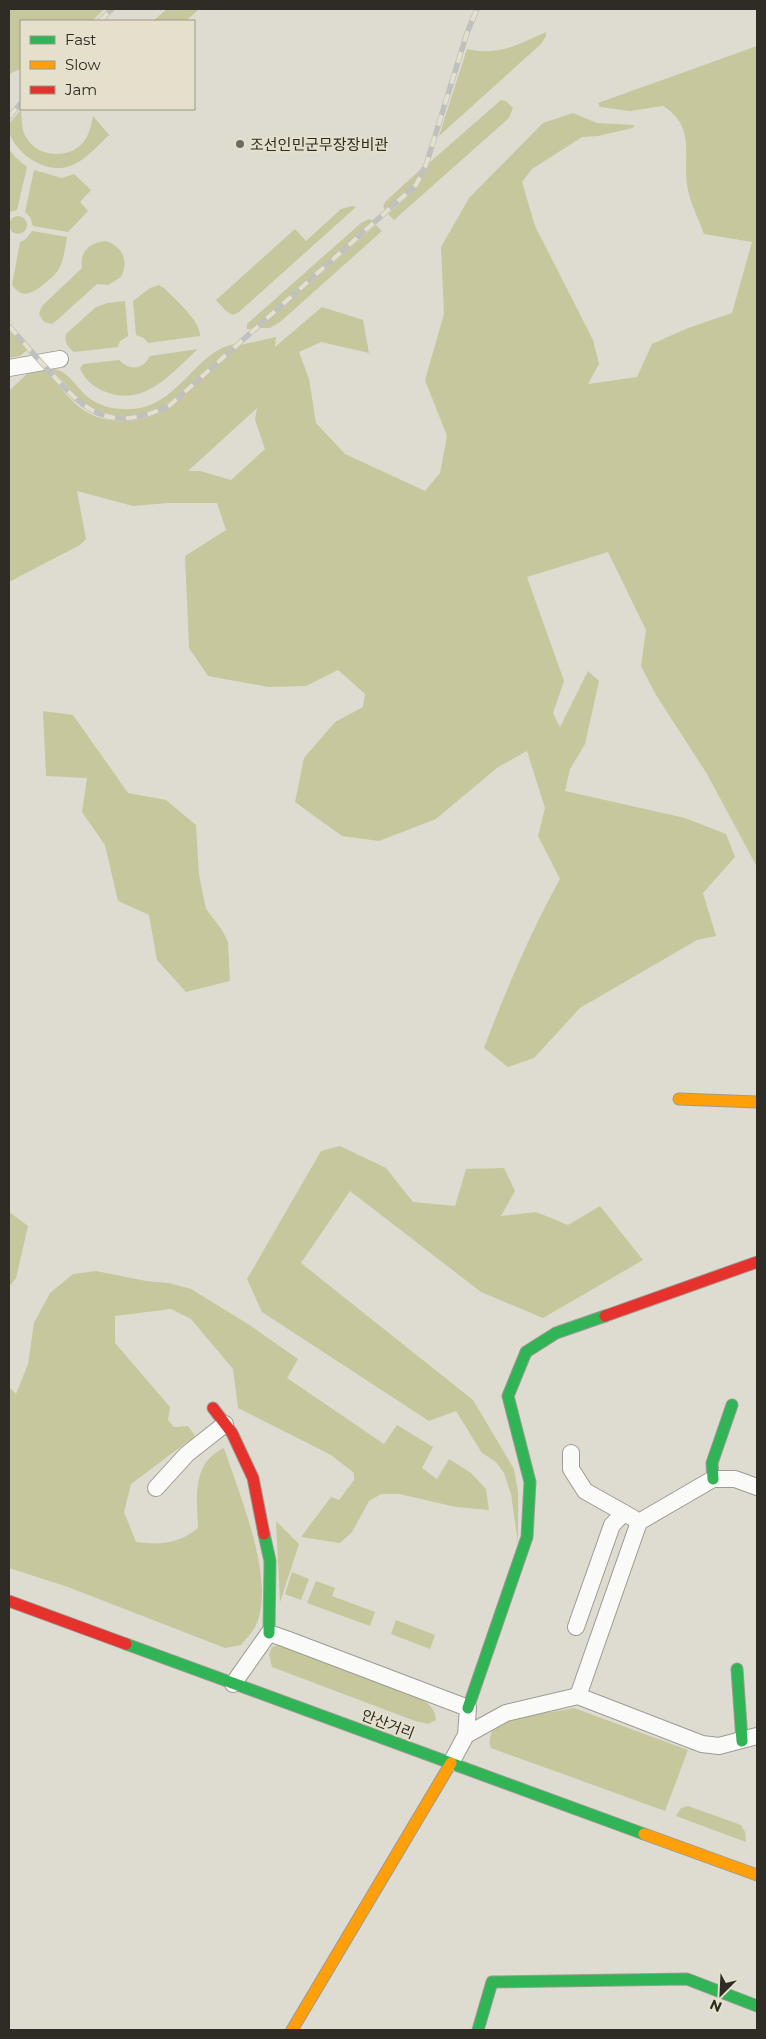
<svg xmlns="http://www.w3.org/2000/svg" width="766" height="2039" viewBox="0 0 766 2039" font-family="Montserrat,'Noto Sans KR',sans-serif">
  <style>
    .green { fill: #c6c79c; fill-rule: evenodd }
    .lines { fill: none; stroke-linecap: round; stroke-linejoin: round }
    .street-casing { stroke: #9d9b93; stroke-width: 18 }
    .fast-casing { stroke: #9d9b93; stroke-width: 13 }
    .slow-casing { stroke: #9d9b93; stroke-width: 13 }
    .jam-casing { stroke: #9d9b93; stroke-width: 13 }
    .street { stroke: #fafaf8; stroke-width: 16 }
    .fast { stroke: #30b455; stroke-width: 11 }
    .slow { stroke: #ff9f0a; stroke-width: 11 }
    .jam { stroke: #e5322d; stroke-width: 11 }
    .rail-casing { stroke: #c0c0bd; stroke-width: 5.5 }
    .rail { stroke: #e4e0cb; stroke-width: 4; stroke-dasharray: 11; stroke-linecap: butt }
    .poi-dot { fill: #6c6a61; stroke: #e4e0cb; stroke-width: 2 }
    .labels { text-anchor: middle; dominant-baseline: central; stroke-width: 4; stroke-linejoin: round; paint-order: stroke }
    .poi-label { font-size: 15px; fill: #2e2c24; stroke: #e4e0cb; text-anchor: start }
    .street-label { font-size: 15px; fill: #2e2c24; stroke: #e4e0cb }
  </style>
  <rect width="100%" height="100%" fill="#dedcd1"/>
  <g class="green">
    <polygon points="9,9 104,9 92,21 21,21 21,69 9,74"/>
    <polygon points="167,9 197,9 198,10 186,21 153,21"/>
    <path d="M546,32V36L541,44L439,136L467,49C499,56 517,45 546,32Z"/>
    <path d="M757,46V867L707,774L656,695L641,666L646,630L608,552L527,577L564,681L553,713L560,727L588,671L599,681L585,744L570,769L565,791L685,818L726,834L735,857L703,893L716,936L697,940L580,1008L534,1058L508,1067L484,1048C506,990 530,933 560,879L538,836L545,808L527,751L498,767L436,819L379,841L342,836L295,802L304,758L335,722L363,707L365,694L338,670L306,686L269,687L208,676L189,648L185,556L226,530L217,503H168L133,506L77,491L86,539L80,545L9,582V391L29,372L45,369C57,382 68,399 82,409C109,428 144,423 170,407L240,345L276,337L275,347L322,307L363,320L369,353L321,342L299,352L309,379L316,423L345,454L425,491L440,473L447,436L425,380L444,314L441,247L469,198L543,123L573,113L597,123L634,125L633,128L598,136L582,137L532,169L522,182L535,226L593,340L599,364L588,384L637,377L652,344L688,328L732,313L752,242L704,234C699,220 691,205 688,190C681,158 698,128 663,106L630,111L600,107L598,103ZM257,408L255,420L265,449L231,480L200,471H188Z"/>
    <path d="M501,100L506,101L513,108L509,118L394,220L388,214C407,197 421,187 429,163Z"/>
    <path d="M21,110C22,119 21,129 26,137C40,162 80,159 89,132C91,127 92,121 93,116L109,135C96,147 80,167 61,168C40,169 20,155 11,137C9,133 8,129 9,125C11,120 18,114 21,110Z"/>
    <polygon points="9,149 15,157 27,167 17,210 9,212"/>
    <polygon points="422,168 414,184 385,210 383,206 386,201"/>
    <polygon points="34,170 62,178 74,174 91,190 80,202 88,211 68,232 33,226 30,217 25,212"/>
    <polygon points="352,206 356,207 239,312 233,315 226,311 216,300 295,229 306,241 341,209"/>
    <circle cx="18" cy="225" r="9"/>
    <polygon points="369,219 373,221 252,329 247,329 247,324 361,223"/>
    <polygon points="376,225 382,231 280,322 270,328 259,328"/>
    <path d="M32,231L67,237C65,248 64,259 59,269C56,274 50,279 45,283C33,293 23,300 12,285L20,242L26,239Z"/>
    <path d="M106,241C123,247 129,261 121,277L108,285L97,284L56,321L52,324L44,322L39,314L42,306L82,268C79,252 90,242 106,241Z"/>
    <path d="M159,285L165,289C175,299 202,323 200,336L148,343L144,338L136,335L133,301L150,288Z"/>
    <path d="M125,301L128,336L120,341L118,347L74,352C68,347 64,343 66,334L96,307L107,303Z"/>
    <polygon points="12,332 27,350 20,356 9,358 9,334"/>
    <path d="M234,344C214,362 181,397 159,409C136,420 106,418 86,404C73,394 62,380 51,369C67,368 77,389 89,398C104,409 123,411 140,408C179,401 199,350 234,344Z"/>
    <path d="M198,349C170,374 143,410 101,390C93,386 83,378 80,368L83,364L119,360C130,371 143,370 150,356Z"/>
    <polygon points="43,711 73,715 128,793 166,800 196,825 199,875 206,909 222,930 228,942 230,981 186,992 157,960 149,915 118,901 105,845 82,812 87,778 46,776"/>
    <polygon points="340,1146 386,1168 413,1202 455,1206 466,1169 504,1168 515,1191 501,1216 536,1212 568,1225 600,1206 643,1260 543,1318 481,1292 350,1191 301,1263 473,1400 514,1469 518,1492 518,1543 511,1494 504,1473 496,1462 482,1453 456,1411 429,1421 262,1312 247,1279 321,1151"/>
    <polygon points="9,1212 28,1226 16,1278 9,1287"/>
    <path d="M96,1271L146,1281L169,1283L191,1289L248,1324L298,1359L287,1378L384,1444L397,1425L433,1447L422,1468L437,1479L449,1459L471,1473L486,1489L489,1510L456,1507L399,1494H381L369,1501L352,1532L340,1543L301,1537L331,1497L339,1500L354,1480V1473L331,1455L238,1408L233,1369L191,1319L171,1309L115,1316V1343L170,1407L168,1420L174,1427L188,1426L195,1436L131,1484L124,1512L136,1542C161,1545 178,1544 198,1528C197,1499 191,1463 224,1448C239,1494 275,1577 257,1623C254,1631 246,1639 241,1645L225,1648L68,1587L9,1568V1387L16,1394L28,1364L34,1323L50,1293L73,1274Z"/>
    <polygon points="276,1521 299,1544 280,1602"/>
    <polygon points="292,1572 309,1579 301,1600 285,1594"/>
    <polygon points="316,1581 335,1588 332,1596 375,1612 370,1626 307,1603"/>
    <polygon points="396,1620 435,1635 430,1649 391,1634"/>
    <path d="M279,1645L414,1695C426,1702 435,1706 436,1720L428,1724L415,1721L272,1667L269,1654L272,1647Z"/>
    <path d="M574,1708L688,1750L665,1811L491,1748C487,1738 493,1729 498,1721Z"/>
    <polygon points="688,1806 741,1825 745,1832 746,1842 676,1816 681,1808"/>
  </g>
  <g class="lines">
    <g class="street-casing">
      <g id="street">
        <polyline points="9,368 60,359"/>
        <polyline points="571,1453 571,1469 585,1491 633,1518"/>
        <polyline points="156,1488 187,1454 225,1424"/>
        <polyline points="576,1627 612,1525 624,1513"/>
        <polyline points="233,1684 269,1633 286,1639 468,1708 466,1735 451,1763"/>
        <polyline points="578,1696 639,1522 713,1479 735,1479 757,1487"/>
        <polyline points="466,1735 506,1713 578,1696 702,1744 719,1746 757,1736"/>
      </g>
    </g>
    <g class="fast-casing">
      <g id="fast">
        <polyline points="713,1479 712,1463 732,1405"/>
        <polyline points="264,1534 270,1561 269,1633"/>
        <polyline points="126,1644 644,1834"/>
        <polyline points="737,1669 742,1741"/>
        <polyline points="468,1708 527,1537 530,1482 508,1396 526,1352 556,1333 605,1316"/>
        <polyline points="478,2030 492,1982 687,1979 757,2006"/>
      </g>
    </g>
    <g class="slow-casing">
      <g id="slow">
        <polyline points="679,1099 757,1102"/>
        <polyline points="644,1834 757,1875"/>
        <polyline points="292,2030 451,1763"/>
      </g>
    </g>
    <g class="jam-casing">
      <g id="jam">
        <polyline points="605,1316 757,1262"/>
        <polyline points="213,1408 232,1433 253,1478 264,1534"/>
        <polyline points="9,1601 126,1644"/>
      </g>
    </g>
    <use href="#street" class="street"/>
    <use href="#fast" class="fast"/>
    <use href="#slow" class="slow"/>
    <use href="#jam" class="jam"/>
    <g class="rail-casing">
      <g id="rail">
        <polyline points="100,21 112,9"/>
        <polyline points="9,117 21,103"/>
        <path d="M9,326C23,342 36,357 50,372C88,415 112,432 169,406L416,185L426,165L467,33L477,9"/>
      </g>
    </g>
    <use href="#rail" class="rail"/>
  </g>
  <circle class="poi-dot" cx="240" cy="144" r="5"/>
  <g class="labels">
    <g class="poi-label">
      <text x="250" y="144">조선인민군무장장비관</text>
    </g>
    <g class="street-label">
      <text transform="translate(388 1724) rotate(21)">안산거리</text>
    </g>
  </g>
  <rect width="766" height="2039" fill="none" stroke="#2e2c24" stroke-width="20"/>
  <rect x="20" y="20" width="175" height="90" fill="#e4e0cb" stroke="#9b9888"/>
  <rect x="30" y="36" width="25" height="8" fill="#30b455" stroke="#9b9888"/>
  <text x="65" y="45" font-size="15" fill="#2e2c24">Fast</text>
  <rect x="30" y="61" width="25" height="8" fill="#ff9f0a" stroke="#9b9888"/>
  <text x="65" y="70" font-size="15" fill="#2e2c24">Slow</text>
  <rect x="30" y="86" width="25" height="8" fill="#e5322d" stroke="#9b9888"/>
  <text x="65" y="95" font-size="15" fill="#2e2c24">Jam</text>
  <g transform="translate(721 1994) rotate(204)" stroke="#e4e0cb" stroke-width="4" paint-order="stroke">
  <path d="M0-4L9 19L0 12L-9 19Z" fill="#2e2c24"/>
  <text y="-8" font-size="14" font-weight="bold" text-anchor="middle" fill="#2e2c24">N</text>
  </g>
</svg>
